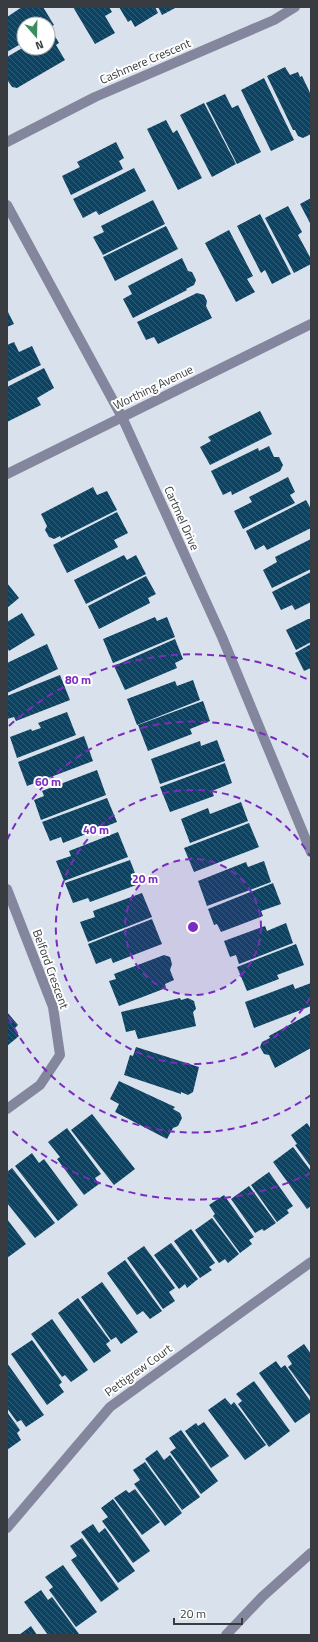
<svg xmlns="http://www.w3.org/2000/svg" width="318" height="1642" viewBox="0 0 318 1642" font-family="'Titillium Web',sans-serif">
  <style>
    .building { fill: url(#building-back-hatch) }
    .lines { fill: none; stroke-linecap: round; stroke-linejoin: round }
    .minor { stroke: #83869c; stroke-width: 10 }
    .ring { fill: none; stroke: #7b2cbf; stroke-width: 2; stroke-dasharray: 7 5 }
    .labels { text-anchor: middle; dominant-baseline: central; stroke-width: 4; stroke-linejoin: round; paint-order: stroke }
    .street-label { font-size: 12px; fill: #383b3f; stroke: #fff }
    .centre { fill: #7b2cbf; stroke: #fff; stroke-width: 2 }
    .ring-label { font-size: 12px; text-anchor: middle; font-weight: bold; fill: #7b2cbf; stroke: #fff; stroke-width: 4; stroke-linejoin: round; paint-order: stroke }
  </style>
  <defs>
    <pattern id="building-back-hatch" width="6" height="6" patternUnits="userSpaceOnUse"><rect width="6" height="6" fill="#0c4362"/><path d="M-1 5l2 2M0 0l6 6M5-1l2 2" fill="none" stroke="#315d76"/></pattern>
  </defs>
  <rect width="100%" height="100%" fill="#d9e1ec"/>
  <g class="building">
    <polygon points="22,7 43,7 54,25 48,28 48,24 24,24 24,42 7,52 7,17"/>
    <polygon points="73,7 109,7 112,12 105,16 115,33 95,44"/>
    <polygon points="119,7 155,7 158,13 135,27 131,20 128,22"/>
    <polygon points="158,7 177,7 162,15"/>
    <polygon points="52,31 59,43 56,45 65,60 17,88 12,87 8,81 7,81 7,57 24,47 24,48 48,48 48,33"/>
    <polygon points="285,67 290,75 298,72 300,77 302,76 311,95 311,134 303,138 298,136 295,130 293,130 267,76"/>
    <polygon points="264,78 294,140 271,151 241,90"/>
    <polygon points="225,94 232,108 238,105 261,152 237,164 206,103"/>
    <polygon points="204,103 236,164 212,177 180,115"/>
    <polygon points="166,120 173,133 177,130 202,178 178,190 147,129"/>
    <polygon points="116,142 124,158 119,161 123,169 71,195 62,176 80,167 77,162"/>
    <polygon points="134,168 146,191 99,215 96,211 83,218 73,199"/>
    <polygon points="311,198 311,225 300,204"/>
    <polygon points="153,200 165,224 103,255 93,237 104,232 101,226"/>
    <polygon points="288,206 302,232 298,235 311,259 311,264 294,273 265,218"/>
    <polygon points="260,214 291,274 272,284 265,270 261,273 237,226"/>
    <polygon points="166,226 178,249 115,281 103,257"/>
    <polygon points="229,230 253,276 247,279 255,292 236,302 205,243"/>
    <polygon points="182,258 188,271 192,272 196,280 194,285 186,289 187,290 133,318 123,299 132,294 128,286"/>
    <polygon points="197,293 204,295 207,301 206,306 212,318 158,344 154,337 146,340 137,322"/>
    <polygon points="7,310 14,324 7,327"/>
    <polygon points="14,342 19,352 32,346 41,365 7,382 7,345"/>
    <polygon points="44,368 54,388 37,398 41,405 7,422 7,387"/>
    <polygon points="260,411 272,434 210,465 200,447 211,441 208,437"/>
    <polygon points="269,446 274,457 279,457 283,465 280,471 232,495 231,491 223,495 211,471 258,448 259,451"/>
    <polygon points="288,477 295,492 290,495 295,503 243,529 234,511 252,502 249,497"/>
    <polygon points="93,487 97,495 107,491 117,510 61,538 60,536 54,539 49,537 45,530 47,526 41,514"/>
    <polygon points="306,500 311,509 311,528 267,550 264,545 255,550 246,531"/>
    <polygon points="117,512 128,533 114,540 118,547 67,573 53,545"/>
    <polygon points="311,539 311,569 272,588 263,570 277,562 275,557"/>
    <polygon points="124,555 127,560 136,555 146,574 86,604 74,580"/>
    <polygon points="311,572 311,602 295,610 292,605 281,610 272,592"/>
    <polygon points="146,576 156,594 148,598 150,603 99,629 88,606"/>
    <polygon points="7,583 19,598 7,608"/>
    <polygon points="22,613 35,635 9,651 7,647 7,622"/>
    <polygon points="155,617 157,621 167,617 175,637 113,663 103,639"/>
    <polygon points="308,619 311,619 311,642 296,650 286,630"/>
    <polygon points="175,639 183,659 175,663 177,668 125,690 114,666"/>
    <polygon points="47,644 58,669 7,693 7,663"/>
    <polygon points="311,644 311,668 304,671 295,653"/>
    <polygon points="60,675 70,700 16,721 14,717 7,719 7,696"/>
    <polygon points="193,680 200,700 137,725 127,699 175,681 177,686"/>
    <polygon points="203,701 210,721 190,729 192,734 148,751 138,725"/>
    <polygon points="67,712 76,735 17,758 10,737 31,729 32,731 41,728 38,723"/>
    <polygon points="84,736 93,761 27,786 18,762"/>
    <polygon points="217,740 225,761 160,784 151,759 200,741 201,746"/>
    <polygon points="225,763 232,783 212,791 214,796 170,812 160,787"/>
    <polygon points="97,770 106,795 41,820 34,800 44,796 42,791"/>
    <polygon points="107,798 117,822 63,843 61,837 50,841 42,822"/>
    <polygon points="241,802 248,821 190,843 181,819 208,808 210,814"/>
    <polygon points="249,823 259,847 194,872 184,848"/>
    <polygon points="118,832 128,857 64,881 56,861 71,856 69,851"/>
    <polygon points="130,860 139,884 90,902 88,898 73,903 65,883"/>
    <polygon points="264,861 271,882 207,906 198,881 246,862 248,867"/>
    <polygon points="273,883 281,904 261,911 263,916 221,932 217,924 214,925 208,909"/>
    <polygon points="142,893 152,917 88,942 80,922 95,917 93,911"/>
    <polygon points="152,919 162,944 113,963 111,958 96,964 88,944"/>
    <polygon points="286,923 293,943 239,964 236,955 230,957 224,941 265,926 267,931"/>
    <polygon points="296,944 304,965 277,975 279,979 247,991 237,967"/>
    <polygon points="164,955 170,957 172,964 170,970 174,980 165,984 166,988 119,1006 109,981 116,979 114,974"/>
    <polygon points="311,983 311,1006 254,1028 245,1002 293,984 295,989"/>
    <polygon points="180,998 181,1000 188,998 194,1001 196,1009 193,1012 196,1026 138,1039 135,1030 126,1032 121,1012"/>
    <polygon points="7,1012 18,1025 14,1029 19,1036 7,1046"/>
    <polygon points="311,1013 311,1048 275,1068 269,1055 264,1054 260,1047 262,1042 270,1038 269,1036"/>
    <polygon points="136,1047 199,1067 193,1092 188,1095 181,1092 181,1094 124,1075 130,1055 133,1056"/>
    <polygon points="119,1081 175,1107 173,1109 180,1113 182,1118 178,1126 173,1128 167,1139 115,1112 119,1104 110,1099"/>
    <polygon points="92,1114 135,1169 114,1185 71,1130"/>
    <polygon points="307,1123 311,1129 311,1167 295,1145 297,1144 291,1135"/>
    <polygon points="67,1128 101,1174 95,1178 99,1184 84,1195 57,1159 60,1157 48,1142"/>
    <polygon points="293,1147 311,1171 311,1206 307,1209 273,1162"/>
    <polygon points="32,1153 39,1163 44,1159 78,1205 58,1221 15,1166"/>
    <polygon points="12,1168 55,1223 35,1238 7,1203 7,1172"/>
    <polygon points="269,1172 293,1206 287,1210 289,1213 277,1222 251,1185"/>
    <polygon points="249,1186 276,1223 264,1231 262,1229 255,1233 231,1199"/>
    <polygon points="224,1195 254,1237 249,1240 252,1244 240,1253 213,1216 215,1214 209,1205"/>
    <polygon points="212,1218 239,1254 228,1263 225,1259 219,1263 195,1230"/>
    <polygon points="7,1219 26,1244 7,1258"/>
    <polygon points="191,1229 215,1263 209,1267 212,1270 200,1278 174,1241"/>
    <polygon points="171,1243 198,1279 187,1288 185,1284 179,1289 154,1255"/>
    <polygon points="144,1246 175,1288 169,1292 175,1301 163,1309 127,1258"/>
    <polygon points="125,1260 162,1311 150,1319 143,1311 137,1315 107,1273"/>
    <polygon points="102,1282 138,1332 121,1344 116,1337 111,1340 81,1297"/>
    <polygon points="78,1298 110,1341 106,1344 111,1351 94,1363 58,1313"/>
    <polygon points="52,1319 88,1370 71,1382 65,1375 62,1377 31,1334"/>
    <polygon points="32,1340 62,1382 59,1385 64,1392 47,1405 11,1354"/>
    <polygon points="304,1344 311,1354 311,1398 288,1367 292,1364 287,1356"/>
    <polygon points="276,1361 281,1368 285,1365 311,1402 311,1412 295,1423 259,1373"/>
    <polygon points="7,1363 44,1415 26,1427 21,1420 17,1422 7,1408"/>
    <polygon points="254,1381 290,1431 269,1447 238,1404 242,1401 236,1394"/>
    <polygon points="225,1398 231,1405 234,1402 266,1445 245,1460 208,1410"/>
    <polygon points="7,1412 20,1430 17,1433 21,1440 7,1450"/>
    <polygon points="204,1422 229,1456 211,1468 185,1431 196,1423 198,1426"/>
    <polygon points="181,1430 218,1481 201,1494 170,1452 176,1448 169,1438"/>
    <polygon points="157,1450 164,1460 170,1455 200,1497 182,1510 145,1459"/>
    <polygon points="145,1462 182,1513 165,1526 134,1484 140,1480 133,1470"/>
    <polygon points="135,1489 160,1522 142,1535 114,1498 126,1490 129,1493"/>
    <polygon points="113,1499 150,1551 133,1563 102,1521 108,1517 101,1508"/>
    <polygon points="93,1524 99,1533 105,1528 135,1571 118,1583 81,1532"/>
    <polygon points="82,1538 119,1589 101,1602 71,1560 77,1556 70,1546"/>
    <polygon points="63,1565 97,1612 76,1627 49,1590 53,1587 45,1577"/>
    <polygon points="41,1590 48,1600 52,1597 79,1634 48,1635 24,1602"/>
    <polygon points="31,1626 37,1635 19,1635"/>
  </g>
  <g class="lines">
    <g class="minor">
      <polyline points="7,142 95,97 274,20 295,7"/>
      <polyline points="7,205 122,417 222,637 311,852"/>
      <polyline points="7,474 311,324"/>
      <polyline points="7,889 53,1007 60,1055 40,1085 7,1109"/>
      <polyline points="7,1528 110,1407 311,1262"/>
      <polyline points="226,1635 262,1597 311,1553"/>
    </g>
  </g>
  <circle cx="193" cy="927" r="68" fill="#7b2cbf" fill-opacity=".12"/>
  <g class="ring">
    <circle cx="193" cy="927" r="68"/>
    <path d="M310 998A137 137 0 1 1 310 856"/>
    <path d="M311 1095A205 205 0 0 1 7 1014M7 840A205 205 0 0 1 311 759"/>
    <path d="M311 1173A273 273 0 0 1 9 1128M9 726A273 273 0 0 1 311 681"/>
  </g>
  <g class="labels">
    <g class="street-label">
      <text transform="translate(145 61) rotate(-23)">Cashmere Crescent</text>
      <text transform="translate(153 387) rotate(-26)">Worthing Avenue</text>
      <text transform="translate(182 518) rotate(66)">Cartmel Drive</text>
      <text transform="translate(51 969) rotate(70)">Belford Crescent</text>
      <text transform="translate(138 1370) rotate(-36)">Pettigrew Court</text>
    </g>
  </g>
  <circle cx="193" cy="927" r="6" class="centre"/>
  <g class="ring-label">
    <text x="78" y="684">80 m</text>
    <text x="48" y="786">60 m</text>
    <text x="96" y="834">40 m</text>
    <text x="145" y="883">20 m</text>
  </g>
  <rect width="318" height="1642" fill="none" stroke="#383b3f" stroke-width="16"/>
  <g transform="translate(36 36) rotate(160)"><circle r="19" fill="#ffffff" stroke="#afb1b2"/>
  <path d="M0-3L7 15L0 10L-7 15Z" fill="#3b8d5e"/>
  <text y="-6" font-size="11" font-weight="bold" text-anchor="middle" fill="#383b3f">N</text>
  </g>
  <path d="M174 1618v6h68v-6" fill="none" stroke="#383b3f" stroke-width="2"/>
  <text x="180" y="1618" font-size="12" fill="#383b3f" stroke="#ffffff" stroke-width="3" paint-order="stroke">20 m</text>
</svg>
